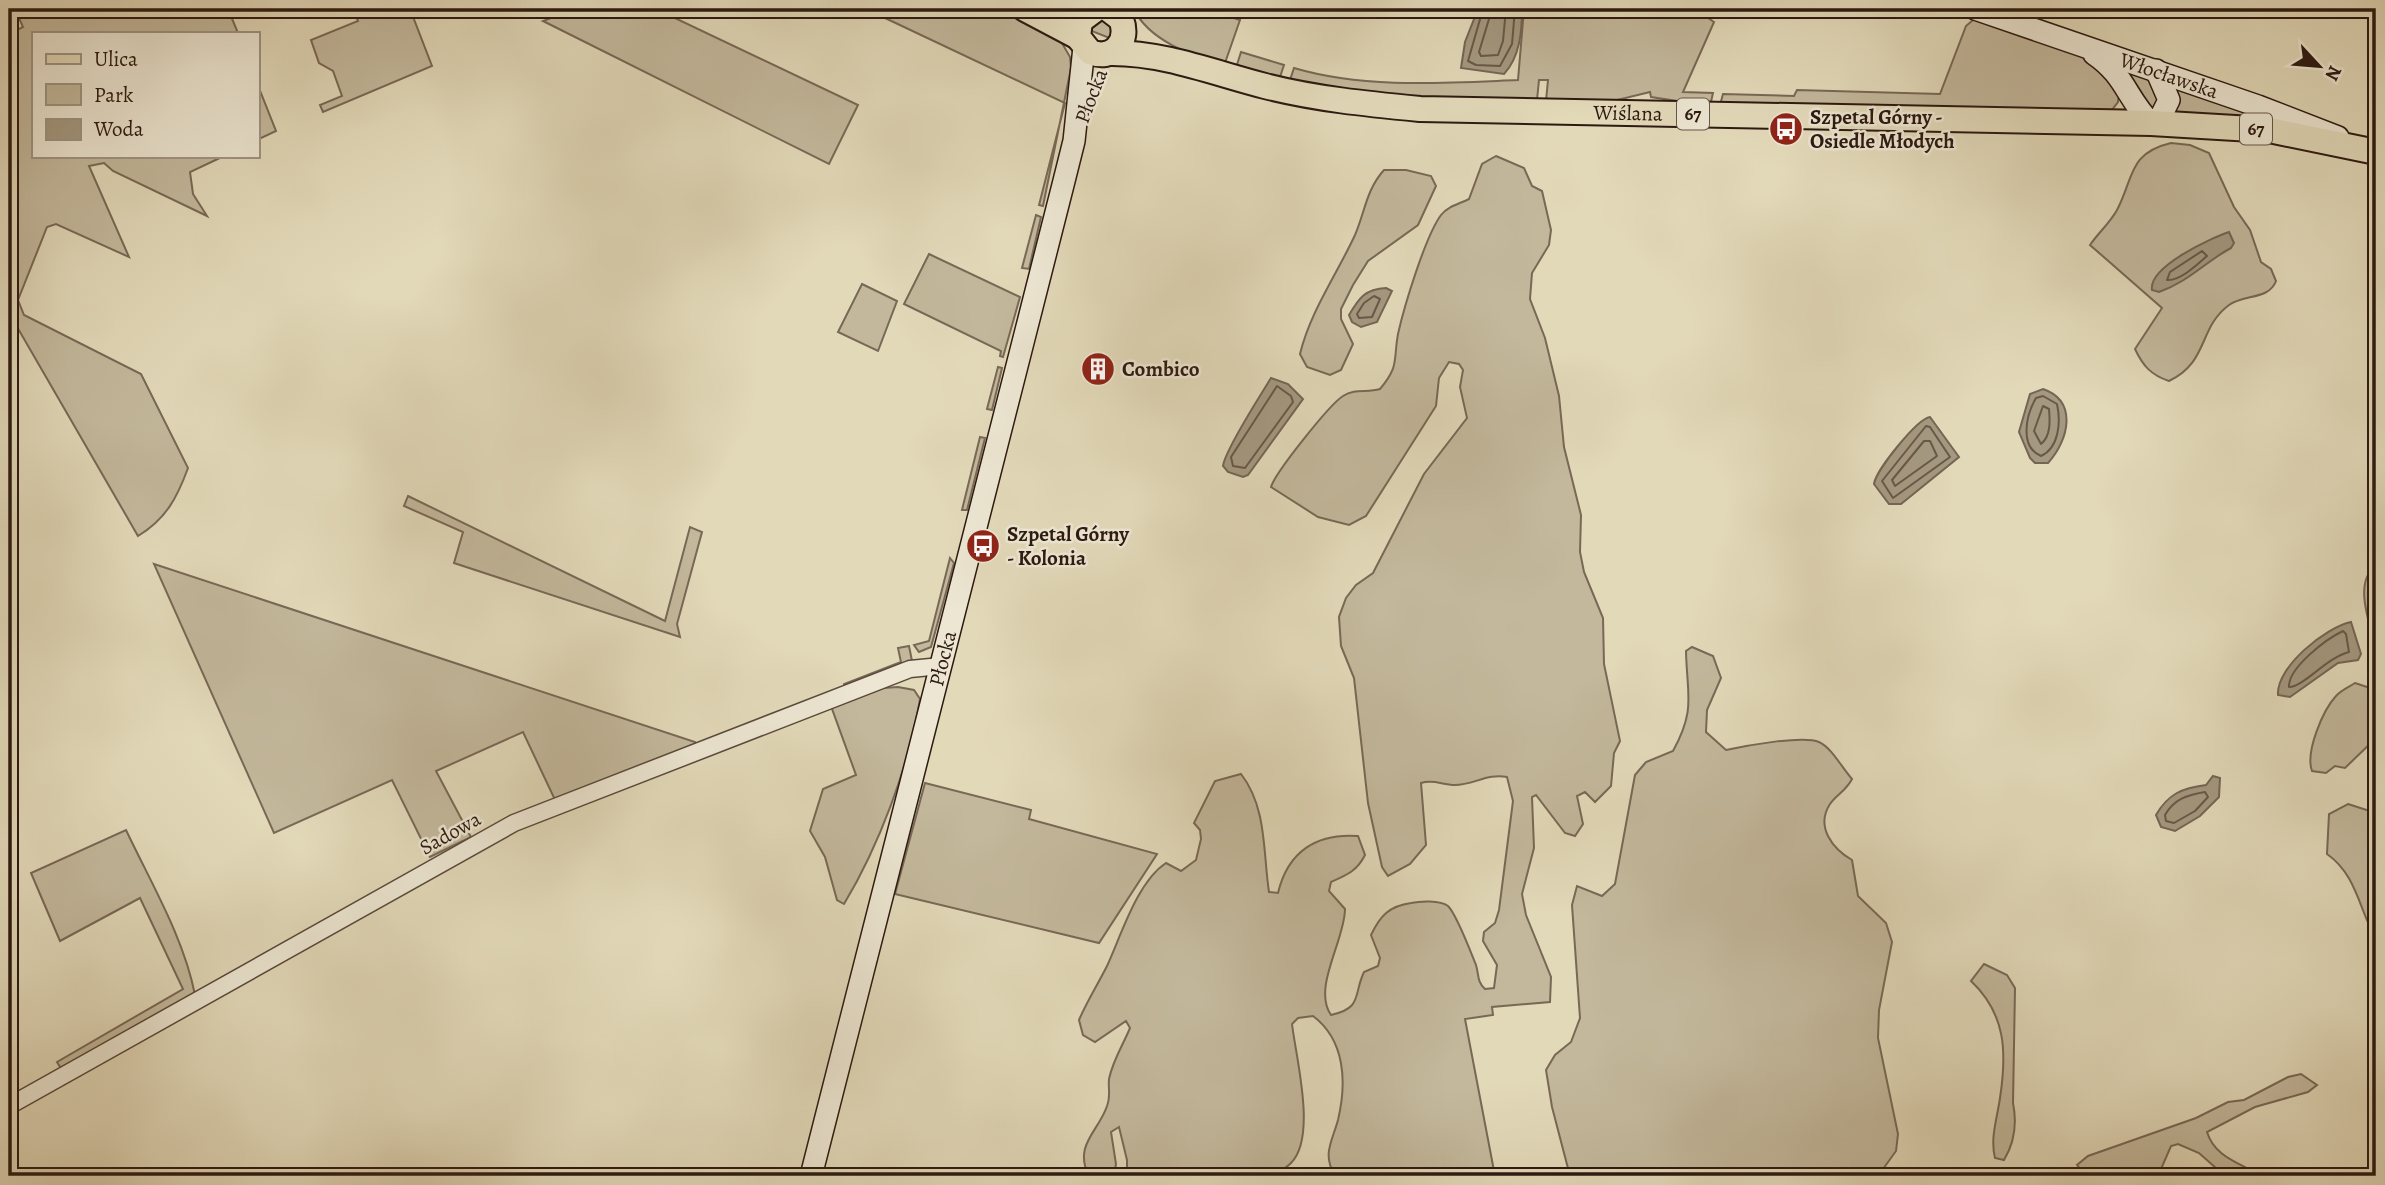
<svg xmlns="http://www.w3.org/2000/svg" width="2385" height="1185" viewBox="0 0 2385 1185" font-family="Alegreya,serif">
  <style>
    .green { fill: #c3b89c; stroke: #786856; stroke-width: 2 }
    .water { fill: #a49880; stroke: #746554; stroke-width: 2 }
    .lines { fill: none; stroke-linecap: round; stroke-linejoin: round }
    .shore { stroke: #685848; stroke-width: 2 }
    .minor-casing { stroke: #5a493b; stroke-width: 19 }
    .secondary-casing { stroke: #2c1911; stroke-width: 24 }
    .primary-casing { stroke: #2c1911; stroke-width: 28 }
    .minor { stroke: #ece6d2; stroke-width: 16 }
    .secondary { stroke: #ece6d2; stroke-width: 21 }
    .primary { stroke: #e2d9b9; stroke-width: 24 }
    .labels { text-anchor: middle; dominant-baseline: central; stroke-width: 5; stroke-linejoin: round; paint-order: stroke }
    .shield { fill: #ece6d2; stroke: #66564b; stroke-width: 2 }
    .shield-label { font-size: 19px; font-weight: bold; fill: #2c1911 }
    .street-label { font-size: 21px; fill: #2c1911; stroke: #ece6d2 }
    .poi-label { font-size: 21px; font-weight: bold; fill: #2c1911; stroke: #ece6d2; text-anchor: start }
  </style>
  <rect width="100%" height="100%" fill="#e2d9b9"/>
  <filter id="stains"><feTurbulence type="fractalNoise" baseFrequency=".00286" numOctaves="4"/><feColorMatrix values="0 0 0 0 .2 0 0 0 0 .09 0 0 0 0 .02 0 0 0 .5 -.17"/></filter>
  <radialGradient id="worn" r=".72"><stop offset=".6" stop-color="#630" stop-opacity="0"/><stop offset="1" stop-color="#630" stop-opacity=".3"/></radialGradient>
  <g class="green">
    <path d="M15,9H228L238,33H33V156H224L190,172L193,194L207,216L113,171L104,163L89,166L129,257L56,224L47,227L18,300L24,315L141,374L188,468C177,498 166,519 138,536L9,313V34L23,27Z"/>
    <polygon points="353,9 410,9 432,66 323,112 320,105 342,96 333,71 319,63 311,40 358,21"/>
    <polygon points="574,9 656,9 858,105 829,164 543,21"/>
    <polygon points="866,9 998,9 1059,38 1070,57 1071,68 1043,206 1039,205 1065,103"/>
    <path d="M1134,9H1206L1240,20L1225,63C1193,59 1147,38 1134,9Z"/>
    <path d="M1524,9H1695L1714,22L1683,92L1713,93L1710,106L1651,97L1650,92L1609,102L1546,101L1548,80H1539L1537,100L1393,97L1289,83L1294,68C1365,89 1444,83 1518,80Z"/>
    <polygon points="1100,19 1111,23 1112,39 1089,30"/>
    <polygon points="1973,20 1983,20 2082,54 2119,91 2118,102 2111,111 1720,105 1723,94 1794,96 1797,90 1940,94 1966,26"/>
    <polygon points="1241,52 1284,65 1278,83 1235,71"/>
    <polygon points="2128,71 2151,78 2162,90 2154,113"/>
    <polygon points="257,83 276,131 257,140"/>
    <polygon points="2176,87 2264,118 2172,114"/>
    <path d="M2171,143L2190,145L2209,153L2234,207L2250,230L2261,262L2271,269L2276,281C2269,300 2244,294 2229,305C2198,328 2209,362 2169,381C2151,375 2143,366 2135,349L2162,308L2090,245C2098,233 2110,223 2117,210C2134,178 2128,153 2171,143Z"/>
    <path d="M1496,156L1524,168L1532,186L1542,191L1551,230L1549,245L1532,273L1530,299L1545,338L1559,396L1564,447L1581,515L1580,552L1584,572L1603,618L1604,664L1620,741L1614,753L1611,786L1595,802L1585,792L1577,796L1583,824L1575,836L1565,833L1536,795L1532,797L1534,848L1522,894L1526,915L1551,977L1550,1002L1492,1007L1493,1015L1465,1019L1495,1176H1335C1322,1154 1332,1142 1338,1120C1347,1082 1345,1040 1313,1016L1298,1018L1292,1024C1296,1058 1317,1137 1291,1163C1286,1168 1279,1172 1273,1176H1127V1160L1119,1127L1111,1132L1116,1164L1114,1176H1089C1073,1145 1099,1131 1107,1106C1111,1096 1108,1088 1109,1079C1113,1060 1123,1045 1130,1028L1126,1021L1095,1042L1083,1035L1079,1020C1087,1001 1098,984 1107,966C1121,936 1137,882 1166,863L1181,871L1196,860L1201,839L1200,830L1194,823L1215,781L1241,774C1267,807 1263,853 1269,892L1278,893C1288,851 1317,833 1358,836L1365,855C1357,871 1347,875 1331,882L1329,891L1345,909C1345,940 1312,988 1331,1015C1363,1008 1353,995 1364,972L1378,966L1380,958L1371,935C1380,916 1389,906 1411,903C1420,901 1440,900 1448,906C1457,915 1471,953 1476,965C1479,975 1477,982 1485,989L1494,988L1497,965L1483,941L1484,932L1495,923L1499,910L1513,801L1507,777C1488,773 1473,785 1455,785C1442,785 1434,779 1421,783L1426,845L1410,864L1388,876L1382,867L1368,803L1354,678L1341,646L1339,617L1346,598L1356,585L1373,573L1424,474L1467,418L1460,387L1463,370L1459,364L1449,362L1439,378L1436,406L1366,516L1349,525L1318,517L1271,487C1275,473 1329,405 1343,396C1355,388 1367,393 1380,389C1400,365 1393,360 1398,334C1404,307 1425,237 1441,215C1448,206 1459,204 1469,199L1482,164Z"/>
    <path d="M1384,170H1406L1431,176L1436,186L1418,225L1368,261L1353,285L1341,309V319L1353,344L1341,370L1330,375L1307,367L1300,354C1310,312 1337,274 1355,235C1365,212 1366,190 1384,170Z"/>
    <polygon points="1036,215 1041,217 1029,269 1022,268"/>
    <polygon points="929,254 1020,297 1003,357 1000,356 1001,351 904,304"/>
    <polygon points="862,284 897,301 878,351 838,332"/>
    <polygon points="998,367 1002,368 992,410 987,409"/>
    <polygon points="980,437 985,438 967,510 962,510"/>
    <polygon points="408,496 665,621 690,527 702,532 677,624 680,637 454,563 463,532 404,506"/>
    <polygon points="950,558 954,563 931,647 919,652 914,645 929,641"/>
    <polygon points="154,564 695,742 696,746 556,802 523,732 436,771 471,837 430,857 392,780 274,833"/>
    <path d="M2376,566V650C2371,626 2352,582 2376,566Z"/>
    <polygon points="909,646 912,661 845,688 844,684 901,662 898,648"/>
    <path d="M1692,647L1713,656L1721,678L1707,710L1706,732L1726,750C1744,746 1803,735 1819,742C1832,748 1842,768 1852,779C1846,791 1837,794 1830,804C1815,827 1833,849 1852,860L1858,896L1886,923L1892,942L1879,1010L1878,1038L1898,1134L1896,1151L1878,1176H1570L1552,1107L1546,1070L1555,1055L1571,1042L1580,1018L1572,905L1577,886L1602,896L1615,884L1635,775L1646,762L1673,751C1696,709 1687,696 1686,651Z"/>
    <path d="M2355,683L2376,690V738L2345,768L2335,766L2326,773L2312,771C2305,752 2323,710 2336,696C2341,690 2349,687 2355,683Z"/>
    <path d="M898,687L914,690L920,699C909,766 879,846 844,904L837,900L825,857L810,831L823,789L856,775L831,706L883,688Z"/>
    <polygon points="925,783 1031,810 1029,819 1157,854 1099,943 895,894"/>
    <path d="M2348,804L2376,813V939C2359,910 2357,875 2327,854L2329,814Z"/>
    <path d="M126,830C151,883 184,938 195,995L62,1070L57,1062L183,989L140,898L60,941L31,873Z"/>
    <path d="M1984,964L2007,975L2015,988L2013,1103C2017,1123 2015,1142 2004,1160L1995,1158C1990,1138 1997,1119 2000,1098C2007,1052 2006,1014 1971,981Z"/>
    <path d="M2301,1074L2317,1085L2308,1092L2255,1107L2207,1132C2215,1158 2241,1163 2261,1176H2225L2199,1153L2178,1144L2171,1146L2158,1176H2086L2077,1165L2088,1156L2196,1118L2228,1102L2244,1100L2288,1077Z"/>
  </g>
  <g class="water">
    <path d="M1478,9H1522C1522,31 1520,57 1504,74L1461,68L1465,42Z"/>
    <path d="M2229,232L2234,243L2231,248C2205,262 2188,282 2159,292L2152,290C2148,267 2211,238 2229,232Z"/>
    <path d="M1386,288L1392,291L1377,322L1361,327L1352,322L1349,315C1359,298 1365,289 1386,288Z"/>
    <path d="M1271,378L1288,384L1303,399L1248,475L1243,477L1228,472L1223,466C1225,450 1260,396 1271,378Z"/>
    <path d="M2043,389C2078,401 2069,440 2048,463H2035L2030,458L2019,432L2030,394Z"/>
    <path d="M1930,417L1959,457L1901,504H1889L1874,484C1876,470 1917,419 1930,417Z"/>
    <path d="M2351,622L2361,654L2358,660L2338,663L2290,697L2278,695C2276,667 2326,627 2351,622Z"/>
    <path d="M2213,776L2220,778L2219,797L2200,816L2175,831L2161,827L2156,815C2168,794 2182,788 2206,785Z"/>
  </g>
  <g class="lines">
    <g class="shore">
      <polyline points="1483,9 1468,61 1476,65 1500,66 1512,44 1515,9"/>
      <polyline points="1492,9 1479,52 1481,56 1498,55 1503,41 1506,9"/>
      <path d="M2202,251L2207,256C2197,265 2180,281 2167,280L2170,272Z"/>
      <polygon points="1374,296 1380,299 1372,317 1359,318 1357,314 1364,303"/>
      <polygon points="1277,386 1291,396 1293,402 1245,468 1233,466 1231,457"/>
      <path d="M2043,396L2057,404C2061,422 2059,448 2041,456C2019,447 2026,415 2036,398Z"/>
      <path d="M2043,406L2049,409C2050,421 2051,436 2041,444L2034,431Z"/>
      <polygon points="1926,426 1930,427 1950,457 1893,498 1882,481"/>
      <polygon points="1924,441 1930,441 1937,456 1895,486 1892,480"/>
      <path d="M2343,631L2346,634L2349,652C2326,658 2305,686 2289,687C2288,668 2326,639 2343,631Z"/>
      <path d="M2205,792L2208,797L2195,811L2174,823L2166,821L2165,815C2174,799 2187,795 2205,792Z"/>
    </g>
    <g class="minor-casing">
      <polyline id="minor" points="9,1106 514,823 910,669 941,666"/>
    </g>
    <g class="secondary-casing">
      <g id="secondary">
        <path id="s1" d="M1975,9L2258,106L2338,137"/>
        <path d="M2094,54C2126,76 2126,98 2151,123L2161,116L2169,100L2156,70"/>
        <path id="s2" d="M811,1176L1064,181L1074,141L1084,47"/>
      </g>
    </g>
    <g class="primary-casing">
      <g id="primary">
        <polyline points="1025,9 1078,37"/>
        <path d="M1096,9L1080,21L1078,37L1090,52C1113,61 1130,42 1121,19L1108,9"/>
        <path id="s3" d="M1112,53C1165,53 1214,73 1265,86C1316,99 1368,104 1420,109L2151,123L2269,130L2376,152"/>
      </g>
    </g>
    <use href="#minor" class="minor"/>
    <use href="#secondary" class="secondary"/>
    <use href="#primary" class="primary"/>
  </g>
  <defs>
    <g id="bus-disc" transform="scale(1.75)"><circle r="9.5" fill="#8f2418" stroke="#ece6d2"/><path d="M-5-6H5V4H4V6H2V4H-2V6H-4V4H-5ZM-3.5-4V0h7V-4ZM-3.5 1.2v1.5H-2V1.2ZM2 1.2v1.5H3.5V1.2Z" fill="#fff"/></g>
    <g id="building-disc" transform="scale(1.75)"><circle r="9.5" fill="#8f2418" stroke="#ece6d2"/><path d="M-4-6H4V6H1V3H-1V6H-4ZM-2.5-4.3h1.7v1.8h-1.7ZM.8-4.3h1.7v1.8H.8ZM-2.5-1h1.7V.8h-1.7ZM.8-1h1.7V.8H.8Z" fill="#fff"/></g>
  </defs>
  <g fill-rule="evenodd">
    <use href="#bus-disc" x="1786" y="129"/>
    <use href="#building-disc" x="1098" y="369"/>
    <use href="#bus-disc" x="983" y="546"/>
  </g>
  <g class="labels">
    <g class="shield">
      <rect x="1677" y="98.5" width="32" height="31" rx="5"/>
      <rect x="2240" y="113.5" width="32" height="31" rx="5"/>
    </g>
    <g class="shield-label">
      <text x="1693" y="114">67</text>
      <text x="2256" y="129">67</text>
    </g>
    <g class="street-label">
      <text stroke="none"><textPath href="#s1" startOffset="205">Włocławska</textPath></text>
      <text transform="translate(1091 96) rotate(-69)">Płocka</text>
      <text stroke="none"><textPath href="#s3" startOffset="522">Wiślana</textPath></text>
      <text stroke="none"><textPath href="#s2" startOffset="534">Płocka</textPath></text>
      <text transform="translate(450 833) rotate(-29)">Sadowa</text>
    </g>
    <g class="poi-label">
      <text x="1810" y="117">Szpetal Górny -<tspan x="1810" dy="24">Osiedle Młodych</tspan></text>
      <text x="1122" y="369">Combico</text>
      <text x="1007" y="534">Szpetal Górny<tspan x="1007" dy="24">- Kolonia</tspan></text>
    </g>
  </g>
  <rect width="2385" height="1185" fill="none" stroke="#e2d9b9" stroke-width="35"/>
  <rect x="10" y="10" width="2364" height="1164" fill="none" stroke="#2c1911" stroke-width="3.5"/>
  <rect x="18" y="18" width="2350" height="1150" fill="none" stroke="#2c1911" stroke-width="2"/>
  <rect x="32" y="32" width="228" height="126" fill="#ece6d2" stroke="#9f9485" stroke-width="2"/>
  <rect x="46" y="54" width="35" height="10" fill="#e2d9b9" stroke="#9f9485" stroke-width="2"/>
  <text x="94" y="66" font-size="21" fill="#2c1911">Ulica</text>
  <rect x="46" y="84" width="35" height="21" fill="#c3b89c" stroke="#9f9485" stroke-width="2"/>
  <text x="94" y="102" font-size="21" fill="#2c1911">Park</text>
  <rect x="46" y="119" width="35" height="21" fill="#a49880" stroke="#9f9485" stroke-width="2"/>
  <text x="94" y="136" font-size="21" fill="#2c1911">Woda</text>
  <g transform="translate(2319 66) rotate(116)" stroke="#ece6d2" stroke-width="5" paint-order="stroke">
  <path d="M0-5L12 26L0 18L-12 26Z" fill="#2c1911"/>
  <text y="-10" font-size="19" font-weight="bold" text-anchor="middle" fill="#2c1911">N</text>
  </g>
  <rect width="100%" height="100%" filter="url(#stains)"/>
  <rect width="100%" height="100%" fill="url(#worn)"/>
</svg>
